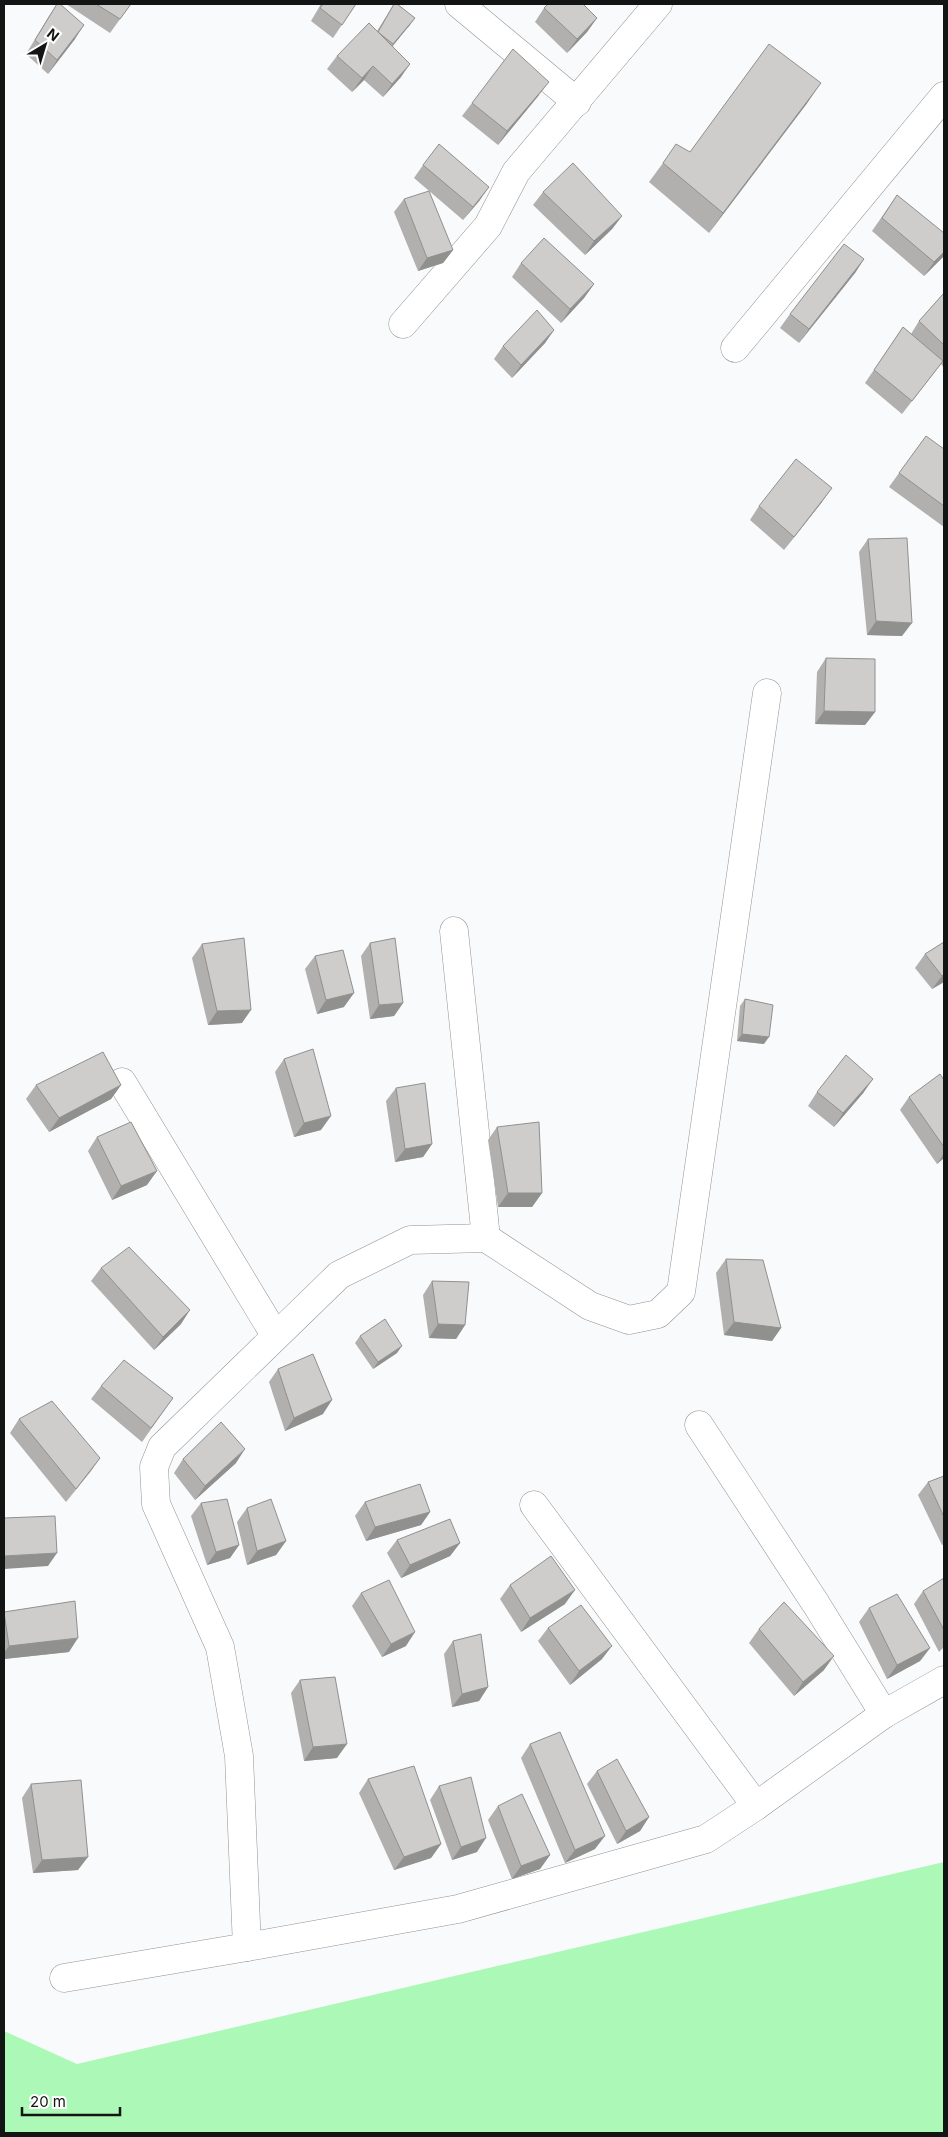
<svg xmlns="http://www.w3.org/2000/svg" width="948" height="2137" viewBox="0 0 948 2137" font-family="Inter,sans-serif">
  <style>
    .green { fill: #acf8b7 }
    .lines { fill: none; stroke-linecap: round; stroke-linejoin: round }
    .street-casing { stroke: #939395; stroke-width: 29 }
    .street { stroke: #fff; stroke-width: 28 }
    .wall { fill: #b1b0af }
    .shaded-wall { fill: #90908f }
    .building { fill: #cecdcc; stroke: #90908f }
  </style>
  <rect width="100%" height="100%" fill="#f9fafb"/>
  <polygon class="green" points="944,1862 944,2133 4,2133 4,2031 77,2064"/>
  <g class="lines">
    <g class="street-casing">
      <g id="street">
        <polyline points="459,4 577,102"/>
        <polyline points="403,324 488,226 516,172 658,4"/>
        <polyline points="735,348 944,96"/>
        <polyline points="454,931 486,1238"/>
        <polyline points="122,1082 275,1335"/>
        <polyline points="699,1425 816,1604 884,1714"/>
        <polyline points="534,1505 756,1806"/>
        <polyline points="247,1947 239,1756 220,1647 156,1504 154,1467 162,1447 339,1275 410,1240 486,1238 590,1306 629,1320 658,1314 681,1292 767,693"/>
        <polyline points="64,1978 247,1947 458,1909 706,1839 756,1806 884,1714 944,1680"/>
      </g>
    </g>
    <use href="#street" class="street"/>
  </g>
  <g class="wall">
    <polygon points="57,4 75,39 48,74 26,54 49,16"/>
    <polygon points="66,4 131,4 110,33"/>
    <polygon points="321,4 356,4 333,38 311,21"/>
    <polygon points="394,4 415,18 393,46 401,77 383,97 364,80 352,92 327,69 337,56 377,31"/>
    <polygon points="544,8 597,18 587,32 567,53 535,22"/>
    <polygon points="539,95 498,145 462,116 472,103"/>
    <polygon points="808,102 709,233 649,182 663,163"/>
    <polygon points="423,165 480,200 463,220 414,178"/>
    <polygon points="543,192 622,216 612,229 585,255 533,205"/>
    <polygon points="897,195 944,256 924,276 872,231"/>
    <polygon points="404,199 453,250 443,263 418,271 394,212"/>
    <polygon points="864,259 855,273 799,343 780,328 790,314"/>
    <polygon points="521,263 594,284 584,298 561,323 512,277"/>
    <polygon points="944,293 944,368 941,364 902,414 865,383 903,327 911,334 919,321"/>
    <polygon points="554,330 545,343 512,378 494,359 503,346"/>
    <polygon points="944,449 944,527 889,487 899,473"/>
    <polygon points="822,502 784,550 750,520 759,506"/>
    <polygon points="868,539 902,636 867,635 859,552"/>
    <polygon points="826,658 875,712 865,725 815,724 817,672"/>
    <polygon points="944,942 944,982 932,989 915,968 925,954"/>
    <polygon points="370,943 403,1003 394,1016 370,1019 361,956"/>
    <polygon points="202,944 242,1023 208,1025 192,958"/>
    <polygon points="315,956 344,1007 317,1014 305,969"/>
    <polygon points="745,999 764,1044 737,1041 740,1006"/>
    <polygon points="284,1059 321,1130 294,1137 275,1072"/>
    <polygon points="944,1080 944,1158 937,1164 900,1110 909,1097"/>
    <polygon points="36,1085 121,1085 111,1099 49,1132 26,1099"/>
    <polygon points="396,1088 432,1144 423,1157 395,1162 386,1101"/>
    <polygon points="817,1092 864,1092 834,1127 808,1106"/>
    <polygon points="497,1127 542,1193 532,1207 498,1207 488,1140"/>
    <polygon points="97,1137 147,1185 112,1200 88,1151"/>
    <polygon points="726,1259 781,1328 772,1341 724,1335 716,1273"/>
    <polygon points="101,1268 181,1324 154,1350 91,1281"/>
    <polygon points="432,1281 465,1325 456,1339 429,1338 423,1295"/>
    <polygon points="360,1336 397,1353 373,1369 355,1343"/>
    <polygon points="278,1369 323,1414 285,1431 269,1382"/>
    <polygon points="101,1386 173,1398 142,1442 91,1399"/>
    <polygon points="19,1419 100,1458 66,1502 10,1433"/>
    <polygon points="183,1459 236,1463 195,1500 174,1473"/>
    <polygon points="944,1476 944,1544 942,1545 918,1495 928,1482"/>
    <polygon points="365,1502 430,1512 421,1525 366,1541 355,1516"/>
    <polygon points="201,1503 239,1545 230,1558 207,1565 191,1516"/>
    <polygon points="247,1508 286,1541 276,1555 247,1565 237,1522"/>
    <polygon points="397,1540 460,1543 450,1556 401,1578 387,1553"/>
    <polygon points="944,1578 944,1647 939,1652 914,1604 923,1591"/>
    <polygon points="510,1585 565,1604 521,1632 500,1599"/>
    <polygon points="361,1593 406,1646 382,1657 352,1606"/>
    <polygon points="869,1608 930,1648 920,1661 887,1679 859,1622"/>
    <polygon points="4,1612 69,1652 4,1659"/>
    <polygon points="548,1628 602,1659 570,1685 538,1641"/>
    <polygon points="759,1629 824,1670 794,1696 749,1643"/>
    <polygon points="453,1641 488,1687 479,1701 452,1707 444,1654"/>
    <polygon points="300,1680 337,1758 304,1761 291,1693"/>
    <polygon points="530,1744 595,1849 565,1863 521,1758"/>
    <polygon points="597,1771 649,1817 640,1831 617,1844 587,1784"/>
    <polygon points="368,1779 441,1844 431,1858 394,1870 359,1793"/>
    <polygon points="31,1784 78,1870 33,1873 22,1798"/>
    <polygon points="439,1786 477,1852 452,1860 430,1800"/>
    <polygon points="498,1806 550,1855 540,1869 512,1879 488,1820"/>
  </g>
  <g class="shaded-wall">
    <polygon points="415,18 410,25 388,51 393,44"/>
    <polygon points="597,18 587,32 567,53 577,39"/>
    <polygon points="84,25 75,39 48,74 57,60"/>
    <polygon points="410,64 401,77 383,97 392,84"/>
    <polygon points="373,66 364,80 352,92 362,78"/>
    <polygon points="549,82 539,95 498,145 507,131"/>
    <polygon points="821,83 808,102 709,233 723,213"/>
    <polygon points="489,187 480,200 463,220 473,207"/>
    <polygon points="622,216 612,229 585,255 594,241"/>
    <polygon points="453,250 443,263 418,271 427,258"/>
    <polygon points="944,252 944,256 924,276 934,262"/>
    <polygon points="864,259 855,273 799,343 809,329"/>
    <polygon points="594,284 584,298 561,323 570,309"/>
    <polygon points="554,330 545,343 512,378 521,365"/>
    <polygon points="832,488 822,502 784,550 794,537"/>
    <polygon points="876,621 912,623 902,636 867,635"/>
    <polygon points="824,711 875,712 865,725 815,724"/>
    <polygon points="944,974 944,982 932,989 942,976"/>
    <polygon points="354,993 344,1007 317,1014 326,1000"/>
    <polygon points="403,1003 394,1016 370,1019 379,1005"/>
    <polygon points="251,1010 242,1023 208,1025 217,1011"/>
    <polygon points="742,1034 769,1037 764,1044 737,1041"/>
    <polygon points="873,1079 864,1092 834,1127 843,1113"/>
    <polygon points="121,1085 111,1099 49,1132 59,1118"/>
    <polygon points="331,1116 321,1130 294,1137 304,1123"/>
    <polygon points="432,1144 423,1157 395,1162 405,1149"/>
    <polygon points="944,1153 944,1158 937,1164"/>
    <polygon points="157,1171 147,1185 112,1200 121,1186"/>
    <polygon points="508,1193 542,1193 532,1207 498,1207"/>
    <polygon points="190,1310 181,1324 154,1350 163,1337"/>
    <polygon points="734,1322 781,1328 772,1341 724,1335"/>
    <polygon points="438,1324 465,1325 456,1339 429,1338"/>
    <polygon points="402,1346 397,1353 373,1369 378,1362"/>
    <polygon points="332,1400 323,1414 285,1431 294,1418"/>
    <polygon points="245,1449 236,1463 195,1500 205,1486"/>
    <polygon points="100,1458 91,1471 66,1502 76,1489"/>
    <polygon points="430,1512 421,1525 366,1541 375,1527"/>
    <polygon points="286,1541 276,1555 247,1565 257,1551"/>
    <polygon points="460,1543 450,1556 401,1578 410,1565"/>
    <polygon points="239,1545 230,1558 207,1565 216,1552"/>
    <polygon points="57,1553 48,1566 4,1569 4,1556"/>
    <polygon points="575,1590 565,1604 521,1632 530,1618"/>
    <polygon points="415,1632 406,1646 382,1657 391,1644"/>
    <polygon points="78,1638 69,1652 4,1659 4,1653 9,1646"/>
    <polygon points="612,1646 602,1659 570,1685 579,1671"/>
    <polygon points="930,1648 920,1661 887,1679 897,1665"/>
    <polygon points="834,1656 824,1670 794,1696 803,1682"/>
    <polygon points="488,1687 479,1701 452,1707 462,1694"/>
    <polygon points="347,1744 337,1758 304,1761 313,1747"/>
    <polygon points="649,1817 640,1831 617,1844 626,1831"/>
    <polygon points="605,1836 595,1849 565,1863 575,1850"/>
    <polygon points="486,1838 477,1852 452,1860 461,1847"/>
    <polygon points="441,1844 431,1858 394,1870 404,1857"/>
    <polygon points="550,1855 540,1869 512,1879 521,1866"/>
    <polygon points="88,1857 78,1870 33,1873 42,1860"/>
  </g>
  <g class="building">
    <polygon points="57,4 60,4 84,25 57,60 35,40"/>
    <polygon points="96,4 131,4 120,19"/>
    <polygon points="323,4 356,4 342,25 320,8"/>
    <polygon points="394,4 397,4 415,18 393,44 378,32"/>
    <polygon points="548,4 583,4 597,18 577,39 544,8"/>
    <polygon points="369,23 410,64 392,84 373,66 362,78 337,56"/>
    <polygon points="769,44 821,83 723,213 663,163 676,144 690,152"/>
    <polygon points="513,49 549,82 507,131 472,103"/>
    <polygon points="439,144 489,187 473,207 423,165"/>
    <polygon points="573,163 622,216 594,241 543,192"/>
    <polygon points="429,191 453,250 427,258 404,199"/>
    <polygon points="897,195 944,233 944,252 934,262 882,218"/>
    <polygon points="544,238 594,284 570,309 521,263"/>
    <polygon points="844,244 864,259 809,329 790,314"/>
    <polygon points="944,293 944,345 919,321"/>
    <polygon points="537,310 554,330 521,365 503,346"/>
    <polygon points="903,327 943,361 912,401 874,370"/>
    <polygon points="926,436 944,449 944,506 899,473"/>
    <polygon points="796,459 832,488 794,537 759,506"/>
    <polygon points="907,538 912,623 876,621 868,539"/>
    <polygon points="826,658 875,659 875,712 824,711"/>
    <polygon points="244,938 251,1010 217,1011 202,944"/>
    <polygon points="395,938 403,1003 379,1005 370,943"/>
    <polygon points="944,942 944,974 942,976 925,954"/>
    <polygon points="343,950 354,993 326,1000 315,956"/>
    <polygon points="745,999 773,1005 769,1037 742,1034"/>
    <polygon points="313,1049 331,1116 304,1123 284,1059"/>
    <polygon points="103,1052 121,1085 59,1118 36,1085"/>
    <polygon points="846,1055 873,1079 843,1113 817,1092"/>
    <polygon points="940,1074 944,1080 944,1147 909,1097"/>
    <polygon points="425,1083 432,1144 405,1149 396,1088"/>
    <polygon points="131,1122 157,1171 121,1186 97,1137"/>
    <polygon points="539,1122 542,1193 508,1193 497,1127"/>
    <polygon points="129,1247 190,1310 163,1337 101,1268"/>
    <polygon points="726,1259 763,1260 781,1328 734,1322"/>
    <polygon points="432,1281 469,1282 465,1325 438,1324"/>
    <polygon points="385,1319 402,1346 378,1362 360,1336"/>
    <polygon points="313,1354 332,1400 294,1418 278,1369"/>
    <polygon points="124,1360 173,1398 151,1428 101,1386"/>
    <polygon points="52,1401 100,1458 76,1489 19,1419"/>
    <polygon points="221,1422 245,1449 205,1486 183,1459"/>
    <polygon points="944,1476 944,1517 928,1482"/>
    <polygon points="420,1484 430,1512 375,1527 365,1502"/>
    <polygon points="227,1499 239,1545 216,1552 201,1503"/>
    <polygon points="271,1499 286,1541 257,1551 247,1508"/>
    <polygon points="55,1516 57,1553 4,1556 4,1518"/>
    <polygon points="450,1519 460,1543 410,1565 397,1540"/>
    <polygon points="551,1556 575,1590 530,1618 510,1585"/>
    <polygon points="944,1578 944,1630 923,1591"/>
    <polygon points="389,1580 415,1632 391,1644 361,1593"/>
    <polygon points="897,1594 930,1648 897,1665 869,1608"/>
    <polygon points="75,1601 78,1638 9,1646 4,1612"/>
    <polygon points="784,1602 834,1656 803,1682 759,1629"/>
    <polygon points="581,1605 612,1646 579,1671 548,1628"/>
    <polygon points="481,1634 488,1687 462,1694 453,1641"/>
    <polygon points="335,1677 347,1744 313,1747 300,1680"/>
    <polygon points="560,1732 605,1836 575,1850 530,1744"/>
    <polygon points="617,1759 649,1817 626,1831 597,1771"/>
    <polygon points="414,1766 441,1844 404,1857 368,1779"/>
    <polygon points="471,1777 486,1838 461,1847 439,1786"/>
    <polygon points="81,1780 88,1857 42,1860 31,1784"/>
    <polygon points="522,1794 550,1855 521,1866 498,1806"/>
  </g>
  <rect width="948" height="2137" fill="none" stroke="#131414" stroke-width="10"/>
  <g transform="translate(45 45) rotate(38)" stroke="#ffffff" stroke-width="4" paint-order="stroke">
  <path d="M0-4L9 19L0 12L-9 19Z" fill="#131414"/>
  <text y="-8" font-size="14" font-weight="bold" text-anchor="middle" fill="#131414">N</text>
  </g>
  <path d="M22 2107v8h98v-8" fill="none" stroke="#131414" stroke-width="2.5"/>
  <text x="30" y="2107" font-size="15" fill="#131414" stroke="#ffffff" stroke-width="4" paint-order="stroke">20 m</text>
</svg>
